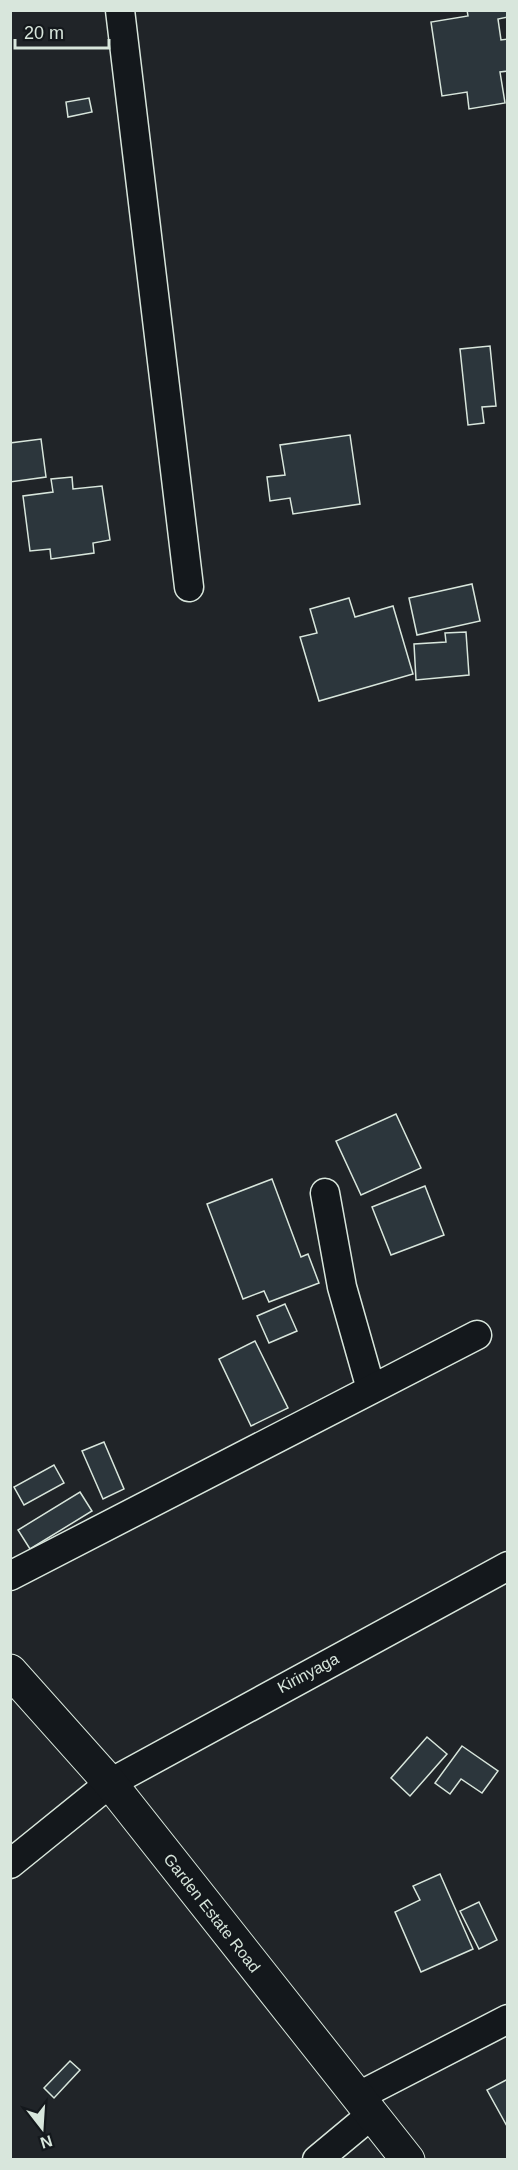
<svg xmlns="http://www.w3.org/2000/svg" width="518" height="2170" viewBox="0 0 518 2170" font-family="Helvetica,sans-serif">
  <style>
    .green { fill: #202428; stroke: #939e99; stroke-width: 1.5 }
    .building { fill: #2c363c; stroke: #d8e6dc; stroke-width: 1.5 }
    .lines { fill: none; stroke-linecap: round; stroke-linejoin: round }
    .street-casing { stroke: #d8e6dc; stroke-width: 31 }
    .secondary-casing { stroke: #d8e6dc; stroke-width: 35 }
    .street { stroke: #14181c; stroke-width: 28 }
    .secondary { stroke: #14181c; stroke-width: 33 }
    .labels { text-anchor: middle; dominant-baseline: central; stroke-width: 4.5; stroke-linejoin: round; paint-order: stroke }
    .street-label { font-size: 16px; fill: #d8e6dc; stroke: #14181c }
  </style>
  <rect width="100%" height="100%" fill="#14181c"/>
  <rect class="green" x="11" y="11" width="496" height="2148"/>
  <g class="building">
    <polygon points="467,10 508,10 508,17 498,19 501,40 508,39 508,71 500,72 505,103 469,109 467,92 442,96 431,22 468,16"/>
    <polygon points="89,98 92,112 68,117 66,102"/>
    <polygon points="490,346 496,406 482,407 484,423 468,425 460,349"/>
    <polygon points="350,435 360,504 293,514 290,498 270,501 267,477 285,475 280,445"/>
    <polygon points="41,439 46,477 10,482 10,443"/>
    <polygon points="72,477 73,489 102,486 110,540 93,543 94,553 51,559 50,549 30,551 23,496 53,492 51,479"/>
    <polygon points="472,584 480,621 417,635 409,598"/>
    <polygon points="349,598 355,617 393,606 413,674 319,701 300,637 317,633 310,609"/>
    <polygon points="466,632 469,675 416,680 414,644 446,642 445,633"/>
    <polygon points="396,1114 421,1168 361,1195 336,1141"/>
    <polygon points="272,1179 301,1257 308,1254 319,1283 269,1302 264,1291 243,1299 207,1204"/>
    <polygon points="425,1186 444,1235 391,1255 372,1207"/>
    <polygon points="285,1304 297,1331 269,1343 257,1316"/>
    <polygon points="255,1341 288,1408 251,1426 219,1359"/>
    <polygon points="104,1442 124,1489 103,1499 82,1451"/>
    <polygon points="54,1465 64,1483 24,1505 14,1487"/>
    <polygon points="80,1492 92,1511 30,1549 18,1530"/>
    <polygon points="427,1737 447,1754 410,1796 391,1778"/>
    <polygon points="462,1746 498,1771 482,1793 461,1779 450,1794 435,1783"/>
    <polygon points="440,1874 473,1949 421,1972 395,1912 420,1900 413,1886"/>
    <polygon points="479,1902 497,1940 479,1949 460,1911"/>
    <polygon points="70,2061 80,2070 54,2098 44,2088"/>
    <polygon points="508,2079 508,2128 487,2090"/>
  </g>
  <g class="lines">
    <g class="street-casing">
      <g id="street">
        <polyline points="120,10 189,587"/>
        <polyline points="325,1193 342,1287 371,1389"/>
        <polyline points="10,1576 477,1335"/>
        <polyline points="10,1864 110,1783 508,1566"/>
        <polyline points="357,2097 508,2019"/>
        <polyline points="317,2160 371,2115"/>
      </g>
    </g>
    <g class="secondary-casing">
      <polyline id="secondary" points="10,1671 110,1783 408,2160"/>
    </g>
    <use href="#street" class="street"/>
    <use href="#secondary" class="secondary"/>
  </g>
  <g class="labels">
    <g class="street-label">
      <text transform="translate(308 1673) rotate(-28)">Kirinyaga</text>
      <text transform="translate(212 1913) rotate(52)">Garden Estate Road</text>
    </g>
  </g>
  <rect width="518" height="2170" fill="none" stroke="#d8e6dc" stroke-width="24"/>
  <g transform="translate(42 2128) rotate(163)" stroke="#14181c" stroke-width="4.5" paint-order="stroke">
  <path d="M0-4.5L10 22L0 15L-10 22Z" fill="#d8e6dc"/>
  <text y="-9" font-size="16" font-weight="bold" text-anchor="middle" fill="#d8e6dc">N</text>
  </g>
  <path d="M15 39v9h94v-9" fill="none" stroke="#d8e6dc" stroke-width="3"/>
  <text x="24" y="39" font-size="18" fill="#d8e6dc" stroke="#14181c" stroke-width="4.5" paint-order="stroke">20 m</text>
</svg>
